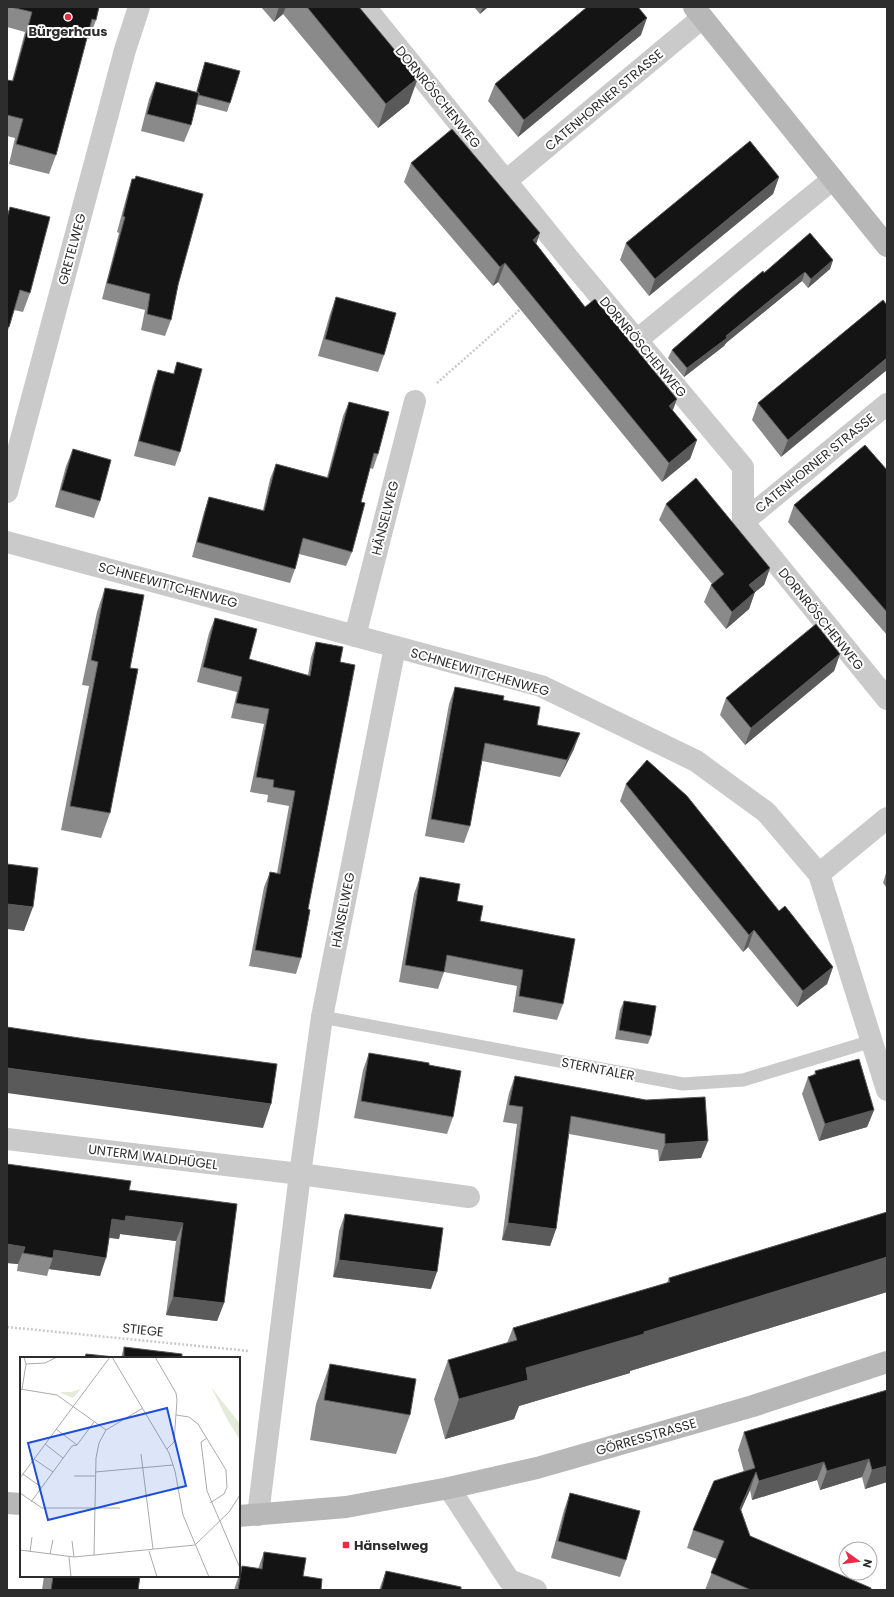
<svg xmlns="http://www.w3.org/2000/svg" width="894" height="1597" viewBox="0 0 894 1597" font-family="Poppins,sans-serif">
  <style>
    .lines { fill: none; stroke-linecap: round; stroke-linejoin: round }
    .path { stroke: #cacaca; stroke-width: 2.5; stroke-dasharray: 2 2; stroke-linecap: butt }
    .lane { stroke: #cacaca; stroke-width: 13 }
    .street { stroke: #cacaca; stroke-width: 22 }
    .secondary { stroke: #b7b7b7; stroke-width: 22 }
    .wall { fill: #8a8a8a }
    .shaded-wall { fill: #5a5a5a }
    .building { fill: #141414; stroke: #5a5a5a }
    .poi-dot { fill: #e92b45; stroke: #fff; stroke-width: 1.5 }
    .labels { text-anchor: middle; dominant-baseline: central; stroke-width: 4; stroke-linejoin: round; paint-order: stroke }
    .poi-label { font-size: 13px; font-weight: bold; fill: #2d2d2d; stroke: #fff }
    .street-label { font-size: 13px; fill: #2d2d2d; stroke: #fff }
    .inset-road { fill: none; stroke: #ababab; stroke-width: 1 }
    .view { fill: #1d4ed8; fill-opacity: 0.15; stroke: #1d4ed8; stroke-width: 2 }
    .inset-edge { fill: none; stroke: #2d2d2d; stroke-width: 2 }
  </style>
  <rect width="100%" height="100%" fill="#fff"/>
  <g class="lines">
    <g class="path">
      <polyline points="437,383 522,308"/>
      <polyline points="7,1327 249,1351"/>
    </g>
    <polyline class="lane" points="322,1017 683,1084 743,1080 872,1041"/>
    <g class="street">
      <polyline points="365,7 573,264 743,467 743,522 887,699"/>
      <polyline points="506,181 702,18"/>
      <polyline points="637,340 833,179"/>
      <polyline points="7,492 125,50 139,7"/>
      <polyline points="743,522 887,404"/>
      <polyline points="7,542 541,686 696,761 766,812 819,874 887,818"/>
      <polyline points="355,636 415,401"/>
      <polyline points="819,874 887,1090"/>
      <polyline points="7,1139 300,1174 469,1197"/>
      <polyline points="449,1488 509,1580 536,1590"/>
      <polyline points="258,1515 300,1174 322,1017 395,647"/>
    </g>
    <g class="secondary">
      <polyline points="694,7 887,246"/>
      <polyline points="7,1503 21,1504"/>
      <polyline points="239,1516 346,1507 449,1488 537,1468 753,1406 887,1362"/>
    </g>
  </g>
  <g class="wall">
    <polygon points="7,7 99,7 96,20 89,39 87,38 56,155 49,174 9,164 15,138 7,136 7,80 12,81 25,32 7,27"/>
    <polygon points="261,7 359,7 409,103 378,128 283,14 274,22"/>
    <polygon points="474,7 488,7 480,14"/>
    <polygon points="641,35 518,137 488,101 495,84"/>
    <polygon points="205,62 230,103 227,112 196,104 191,125 184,142 141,131 149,99 156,82 196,92 202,71"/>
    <polygon points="411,163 536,244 585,307 673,411 697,440 690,459 662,482 498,282 493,286 404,182"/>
    <polygon points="779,177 773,194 649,296 620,260 626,243"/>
    <polygon points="132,179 178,285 171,320 165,336 141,330 145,310 102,299 119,233 117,232 127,195"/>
    <polygon points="10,207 30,293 23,312 14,310 7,334 7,215"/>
    <polygon points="833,260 830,269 808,288 802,281 726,343 724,346 684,377 668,358 672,350 764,273"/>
    <polygon points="336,297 384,355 378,372 318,356 330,314"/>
    <polygon points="883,300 781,457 752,420 758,403"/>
    <polygon points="177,362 180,452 175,466 134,456 153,384 158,370 173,374"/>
    <polygon points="349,402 378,454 373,469 370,468 361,502 352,552 346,566 299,554 295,569 290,583 192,557 204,512 209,497 263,510 270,479 276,464 327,477 343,416"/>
    <polygon points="73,449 100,501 94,518 55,507 66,466"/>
    <polygon points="887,470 887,635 788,522 794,505"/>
    <polygon points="666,504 770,568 764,585 755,592 749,609 726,629 704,602 711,585 712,584 659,520"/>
    <polygon points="105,588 130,668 110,813 101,838 61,830 89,686 82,685 97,612"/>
    <polygon points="215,618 249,659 308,675 311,657 316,642 340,662 301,958 296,974 249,966 264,887 270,872 277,873 289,806 267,802 268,795 250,792 264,724 231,718 237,692 197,682 209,633"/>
    <polygon points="840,654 834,671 745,745 720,715 726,698"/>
    <polygon points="455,687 503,700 574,749 560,777 482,761 470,826 464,843 425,836 449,704"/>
    <polygon points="626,784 779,911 833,967 827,984 797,1007 748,947 743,952 620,801"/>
    <polygon points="887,870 887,888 883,883"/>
    <polygon points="420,877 457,901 480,921 563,1004 557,1020 513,1012 517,986 444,972 438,989 399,982 414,894"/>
    <polygon points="624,1001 651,1036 648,1044 615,1039 620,1010"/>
    <polygon points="369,1053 429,1065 453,1117 447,1134 354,1118 363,1070"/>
    <polygon points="815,1071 874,1110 867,1127 819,1141 802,1094 808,1077 814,1075"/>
    <polygon points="515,1076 646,1100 701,1158 659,1161 658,1150 569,1134 556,1229 550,1246 502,1240 517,1124 503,1122 509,1093"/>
    <polygon points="7,1164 129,1190 237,1204 224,1303 217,1321 166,1315 176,1241 120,1234 119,1239 109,1238 100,1276 49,1269 47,1276 17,1271 18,1264 7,1263"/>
    <polygon points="887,1212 887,1292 630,1371 630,1373 519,1406 514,1419 445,1439 434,1399 448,1360 507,1343 513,1328 667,1283 669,1278"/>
    <polygon points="345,1214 431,1289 333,1277 339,1231"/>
    <polygon points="124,1347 182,1358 84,1358 86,1354 121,1358"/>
    <polygon points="330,1364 410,1415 396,1454 310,1440 316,1404"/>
    <polygon points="878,1393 887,1482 865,1489 862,1477 820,1490 817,1480 752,1500 750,1490 741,1510 750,1536 871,1590 705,1590 717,1559 687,1548 693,1530 744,1472 738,1450 744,1432"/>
    <polygon points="570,1493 626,1560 620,1577 551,1558 564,1510"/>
    <polygon points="264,1552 303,1576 321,1590 234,1590 242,1566 258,1569"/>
    <polygon points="386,1571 461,1590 379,1590"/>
    <polygon points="44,1576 140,1576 138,1590 42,1590"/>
  </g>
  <g class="shaded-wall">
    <polygon points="279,7 286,7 283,14 274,22"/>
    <polygon points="483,7 488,7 480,14"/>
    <polygon points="647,18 641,35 518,137 524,120"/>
    <polygon points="418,78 409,103 378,128 386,104"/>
    <polygon points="779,177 773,194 649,296 655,279"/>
    <polygon points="540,233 533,253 533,240"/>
    <polygon points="833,260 830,269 808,288 811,279"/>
    <polygon points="505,263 498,282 493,286 500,267"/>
    <polygon points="805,272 802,281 726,343 724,346 684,377 687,368"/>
    <polygon points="887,358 887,370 781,457 788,440"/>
    <polygon points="677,399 670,418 669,406"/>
    <polygon points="697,440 690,459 662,482 669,463"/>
    <polygon points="770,568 764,585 743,602 749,585"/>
    <polygon points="755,592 749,609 726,629 732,612"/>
    <polygon points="840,654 834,671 745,745 751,728"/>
    <polygon points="580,733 574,749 560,777 567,760"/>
    <polygon points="7,904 33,907 24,931 7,929"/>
    <polygon points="754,930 748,947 743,952 749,935"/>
    <polygon points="833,967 827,984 797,1007 803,991"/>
    <polygon points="7,1068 271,1104 263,1128 7,1093"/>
    <polygon points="874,1110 867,1127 819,1141 825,1124"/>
    <polygon points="708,1141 701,1158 659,1161 665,1144"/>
    <polygon points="126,1216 183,1223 176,1241 120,1234 119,1239 105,1237 112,1219"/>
    <polygon points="508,1223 556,1229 550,1246 502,1240"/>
    <polygon points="7,1244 25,1247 18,1264 7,1263"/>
    <polygon points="54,1250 106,1258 100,1276 49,1269 53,1258"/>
    <polygon points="887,1257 887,1292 630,1371 630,1373 519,1406 514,1419 445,1439 459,1399 526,1368"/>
    <polygon points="339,1260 437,1272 431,1289 333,1277"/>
    <polygon points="173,1297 224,1303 217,1321 166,1315"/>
    <polygon points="869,1459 862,1477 820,1490 827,1471"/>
    <polygon points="824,1462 817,1480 752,1500 759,1481"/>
    <polygon points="887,1466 887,1482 865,1489 872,1470"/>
    <polygon points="756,1472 750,1490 734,1526 740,1508"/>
  </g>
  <g class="building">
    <polygon points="11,7 99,7 96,20 92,19 56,155 16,144 23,119 7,115 7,80 13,81 32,12"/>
    <polygon points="307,7 359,7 418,78 386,104"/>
    <polygon points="587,7 638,7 647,18 524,120 495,84"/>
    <polygon points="205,62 240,71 230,103 199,95 199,93 197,92"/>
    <polygon points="156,82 199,93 191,125 147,114"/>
    <polygon points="452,129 540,233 533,240 585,307 595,299 677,399 669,406 697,440 669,463 505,263 500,267 411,163"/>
    <polygon points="750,141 779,177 655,279 626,243"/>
    <polygon points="136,176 203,194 178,285 171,320 147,314 150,294 107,283 125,217 123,216 132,179 135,179"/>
    <polygon points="10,207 50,217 30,293 20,290 9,327 7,327 7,218"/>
    <polygon points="810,233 833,260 811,279 805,272 726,336 727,338 687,368 672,350 738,292 763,271 764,273"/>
    <polygon points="336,297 396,313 384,355 325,339"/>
    <polygon points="883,300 887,305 887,358 788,440 758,403"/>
    <polygon points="177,362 202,369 180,452 139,441 158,370 174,374"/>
    <polygon points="349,402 389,412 378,454 374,453 361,502 365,503 352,552 303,538 295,569 197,542 209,497 264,511 276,464 328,478"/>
    <polygon points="865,445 887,470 887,612 794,505"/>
    <polygon points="73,449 111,460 100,501 61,490"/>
    <polygon points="696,478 770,568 749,585 755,592 732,612 711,585 724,574 666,504"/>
    <polygon points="105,588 144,595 130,668 138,669 110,813 70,806 98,662 91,660"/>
    <polygon points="215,618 257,629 249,659 310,676 316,642 343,647 340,662 355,665 308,909 310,910 301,958 255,950 270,872 280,874 295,791 273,787 274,780 256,777 269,709 236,703 242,677 203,667"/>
    <polygon points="816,624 840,654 751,728 726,698"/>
    <polygon points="455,687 504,696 503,700 540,707 537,725 580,733 567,760 485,743 470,826 431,819"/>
    <polygon points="647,760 687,796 779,911 785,906 833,967 803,991 754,930 749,935 626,784"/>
    <polygon points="7,864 38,868 33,907 7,904"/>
    <polygon points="420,877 460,884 457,901 483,906 480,921 575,939 563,1004 519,996 523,970 447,955 444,972 405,965"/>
    <polygon points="624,1001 656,1006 651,1036 619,1030"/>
    <polygon points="7,1027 86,1039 277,1064 271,1104 7,1068"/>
    <polygon points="369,1053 429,1063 429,1065 461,1071 453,1117 361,1101"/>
    <polygon points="859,1059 874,1110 825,1124 808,1077 816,1074 815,1071"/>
    <polygon points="515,1076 646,1100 705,1097 708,1141 665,1144 665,1134 571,1116 556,1229 508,1223 523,1107 509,1105"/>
    <polygon points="7,1164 131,1181 129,1190 237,1204 224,1303 173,1297 183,1223 126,1216 125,1221 112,1219 106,1258 54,1250 53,1258 23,1253 25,1247 7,1244"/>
    <polygon points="887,1212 887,1257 644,1332 644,1334 526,1368 528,1380 459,1399 448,1360 517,1340 513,1328 670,1282 669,1278"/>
    <polygon points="345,1214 443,1228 437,1272 339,1260"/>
    <polygon points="124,1347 182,1354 182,1358 85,1358 86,1354 124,1358"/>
    <polygon points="330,1364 416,1379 410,1415 324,1400"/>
    <polygon points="887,1390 887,1466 872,1470 869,1459 827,1471 824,1462 759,1481 756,1472 740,1508 750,1536 871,1588 871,1590 751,1590 711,1573 724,1541 693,1530 714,1481 755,1468 744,1432"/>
    <polygon points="570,1493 640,1511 626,1560 558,1541"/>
    <polygon points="264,1552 306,1558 303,1576 322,1579 321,1590 238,1590 242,1566 262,1569"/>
    <polygon points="386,1571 461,1587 461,1590 381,1590"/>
    <polygon points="53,1576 140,1576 138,1590 51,1590"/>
  </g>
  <g class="poi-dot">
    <circle cx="68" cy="17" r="4"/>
    <rect x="342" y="1541" width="8" height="8" rx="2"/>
  </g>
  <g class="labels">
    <g class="poi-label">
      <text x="68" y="31">Bürgerhaus</text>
      <text x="354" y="1545" text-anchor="start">Hänselweg</text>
    </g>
    <g class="street-label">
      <text transform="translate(438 97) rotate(51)">DORNRÖSCHENWEG</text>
      <text transform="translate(604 100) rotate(-40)">CATENHORNER STRASSE</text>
      <text transform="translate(72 249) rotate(-75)">GRETELWEG</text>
      <text transform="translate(643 347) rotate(50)">DORNRÖSCHENWEG</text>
      <text transform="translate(815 463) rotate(-39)">CATENHORNER STRASSE</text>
      <text transform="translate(385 518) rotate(-76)">HÄNSELWEG</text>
      <text transform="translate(168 585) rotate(15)">SCHNEEWITTCHENWEG</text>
      <text transform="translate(821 619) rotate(51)">DORNRÖSCHENWEG</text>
      <text transform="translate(480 672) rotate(16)">SCHNEEWITTCHENWEG</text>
      <text transform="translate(343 910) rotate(-79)">HÄNSELWEG</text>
      <text transform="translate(598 1069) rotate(11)">STERNTALER</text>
      <text transform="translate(153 1157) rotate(7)">UNTERM WALDHÜGEL</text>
      <text transform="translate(143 1330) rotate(6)">STIEGE</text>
      <text transform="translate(646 1437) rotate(-16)">GÖRRESSTRASSE</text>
    </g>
  </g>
  <g transform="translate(20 1357)">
    <rect width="220" height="220" fill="#fff"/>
    <path d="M191,30L220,67V83L207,62ZM61,32L53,41L41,36V35H51Z" fill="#e4ebda"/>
    <path class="inset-road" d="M92,0L149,96L155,114L163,158L189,220M135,0L156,36L157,43L154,85L147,92M6,7L25,6L37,0M0,32L37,38L86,73L79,86L76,101L74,198M2,32L6,7L4,0M156,58L169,60L178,67L206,113L207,130L204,137L190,146M36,72L57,88M86,73L123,51M187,81L181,85L187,134L220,211M25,87L43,101M121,97L133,192M14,102L33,115M75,115L153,108M3,117L21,130M54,119H75M0,121L90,0M0,136L22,151H100M11,145L52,89L57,88L74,65M52,184L54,200M0,193L54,200L175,188L209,155L220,138M129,194L137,220M10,195L12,180M30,197L33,183M49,200L51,220"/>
    <path class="view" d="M147,51L166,129L28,163L8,86Z"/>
    <rect width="220" height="220" class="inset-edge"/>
  </g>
  <rect width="894" height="1597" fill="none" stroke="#2d2d2d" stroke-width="16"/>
  <g transform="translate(858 1561) rotate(104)"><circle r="19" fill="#ffffff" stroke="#ababab"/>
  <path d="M0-3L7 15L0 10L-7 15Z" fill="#e92b45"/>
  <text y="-6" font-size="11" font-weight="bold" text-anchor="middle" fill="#2d2d2d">N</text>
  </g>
</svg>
